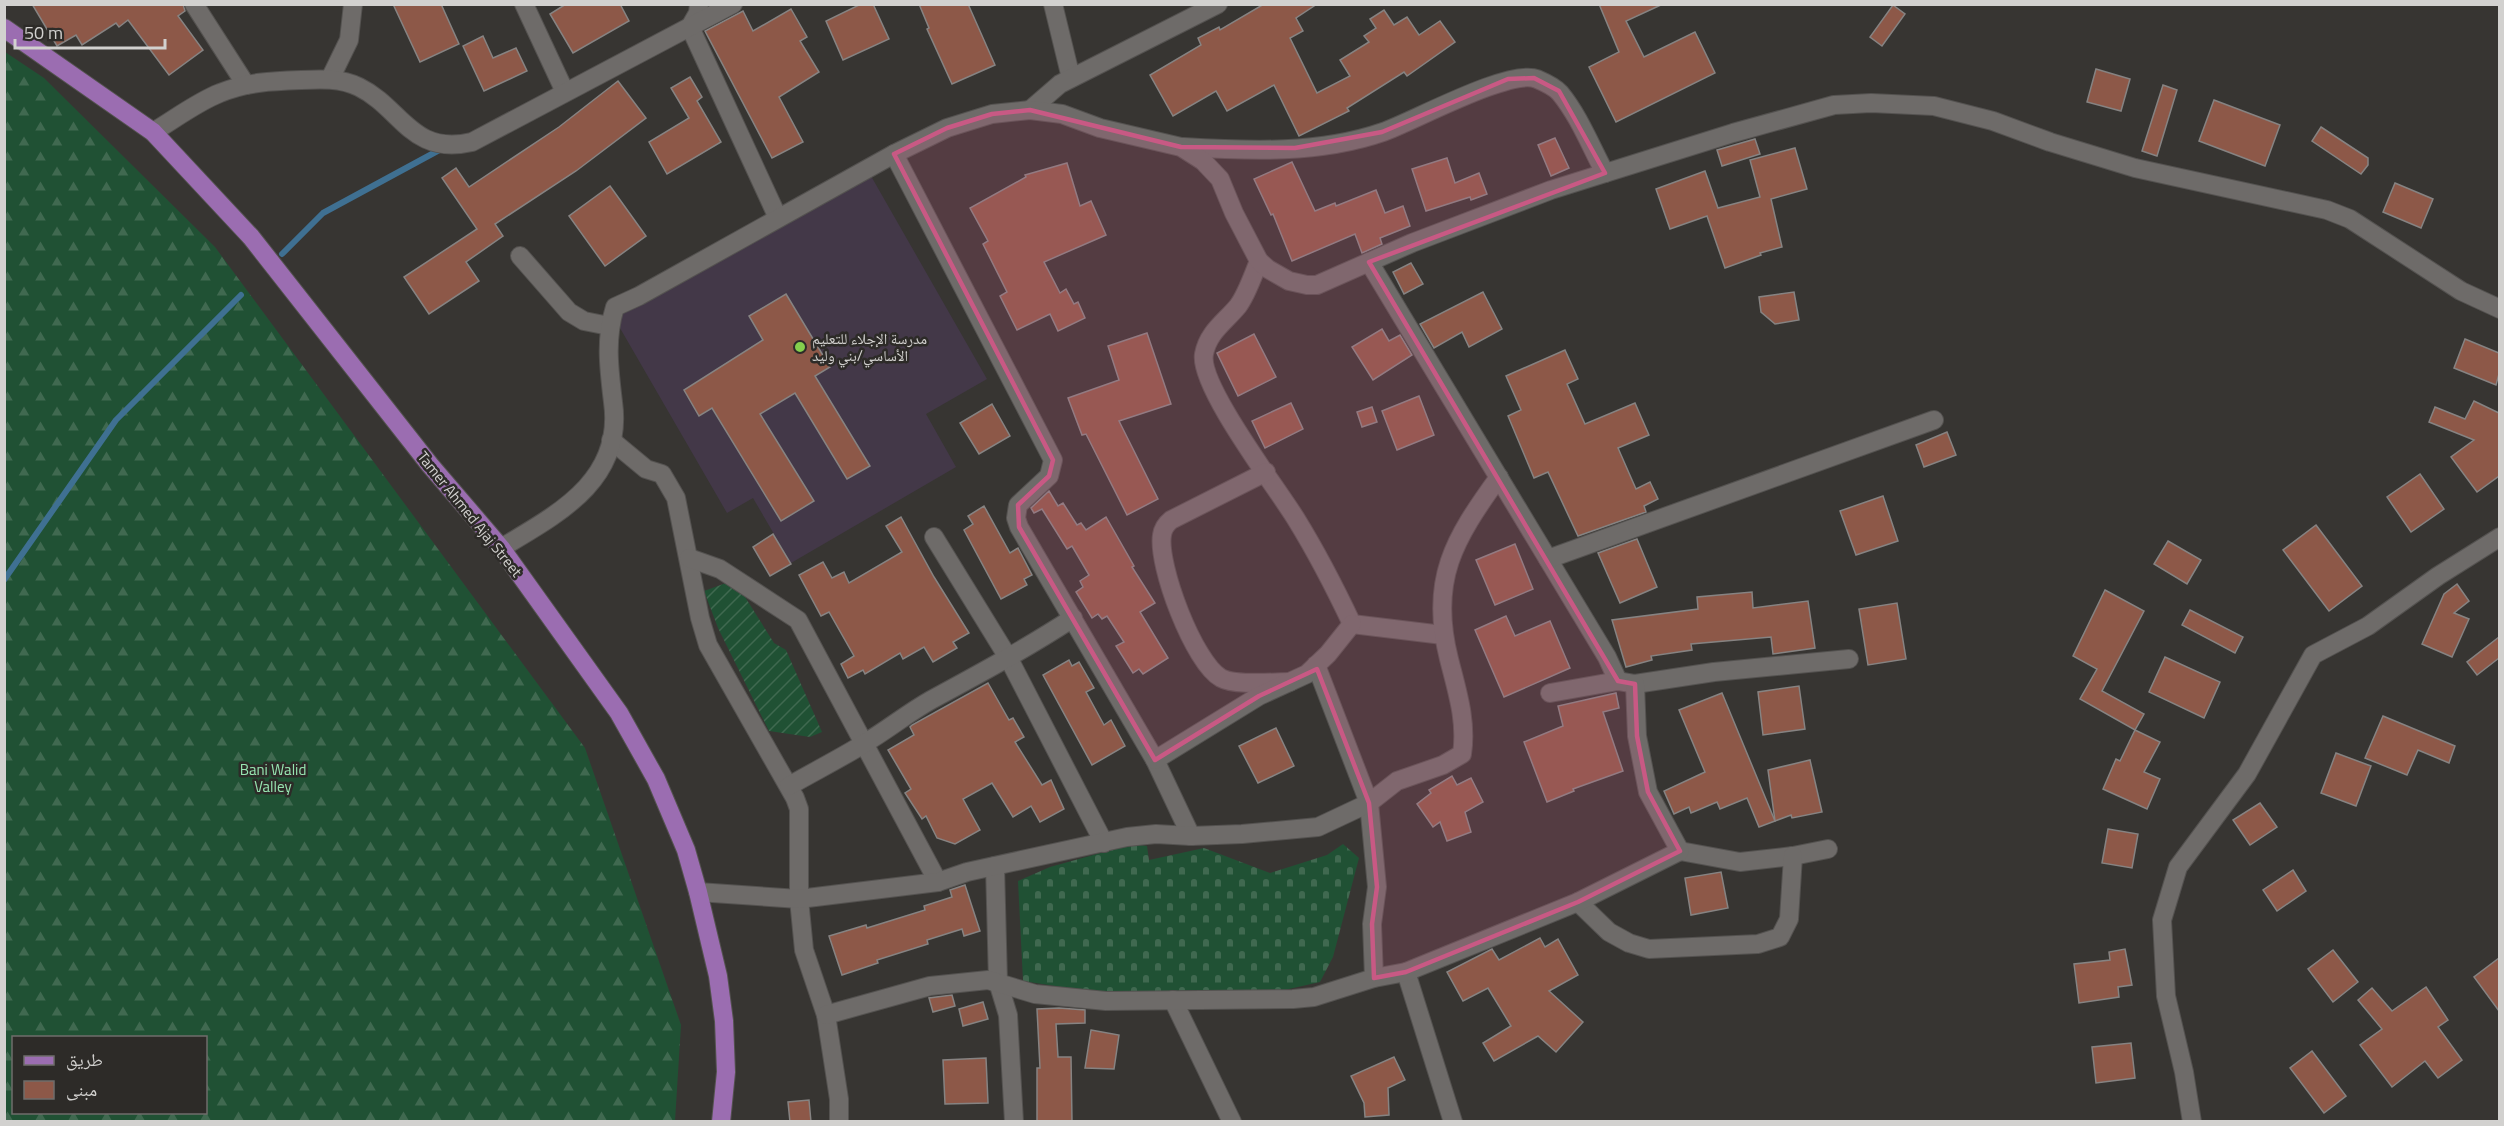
<svg xmlns="http://www.w3.org/2000/svg" width="2504" height="1126" viewBox="0 0 2504 1126" font-family="'Titillium Web','Noto Naskh Arabic',sans-serif">
  <style>
    .education { fill: #433848 }
    .forest { fill: url(#forest-firs); fill-rule: evenodd }
    .cemetery { fill: url(#cemetery-stones) }
    .garden { fill: url(#garden-furrows) }
    .lines { fill: none; stroke-linecap: round; stroke-linejoin: round }
    .stream { stroke: #3f7092; stroke-width: 6 }
    .building { fill: #8d5848; stroke: #868382; stroke-width: 1.5 }
    .street-casing { stroke: #545250; stroke-width: 20 }
    .primary-casing { stroke: #545250; stroke-width: 20 }
    .street { stroke: #6e6b69; stroke-width: 18 }
    .primary { stroke: #9b6db1; stroke-width: 18 }
    .marked { fill: #c85984; fill-opacity: 0.2; stroke: #c85984; stroke-width: 4.5; stroke-linejoin: round }
    .poi-dot { fill: #84cf4d; stroke: #2d2b28; stroke-width: 2 }
    .labels { text-anchor: middle; dominant-baseline: central; stroke-width: 5; stroke-linejoin: round; paint-order: stroke }
    .poi-label { font-size: 15px; fill: #d2d1cf; stroke: #2d2b28; text-anchor: start }
    .street-label { font-size: 15px; fill: #d2d1cf; stroke: #2d2b28 }
    .park-label { font-size: 15px; fill: #97e5b1; stroke: #2d2b28 }
  </style>
  <defs>
    <pattern id="forest-firs" width="22" height="20" patternUnits="userSpaceOnUse" patternTransform="scale(1.5)"><rect width="22" height="20" fill="#205134"/><path d="M5 1l3.5 6h-7zM16 11l3.5 6h-7z" fill="#406950"/></pattern>
    <pattern id="cemetery-stones" width="16" height="16" patternUnits="userSpaceOnUse" patternTransform="scale(1.5)"><rect width="16" height="16" fill="#205134"/><path d="M2 7V4a2 2 0 0 1 4 0v3zM10 15v-3a2 2 0 0 1 4 0v3z" fill="#406950"/></pattern>
    <pattern id="garden-furrows" width="10" height="10" patternUnits="userSpaceOnUse" patternTransform="scale(1.5)"><rect width="10" height="10" fill="#205134"/><path d="M-1 1l2-2M0 10L10 0M9 11l2-2" fill="none" stroke="#406950"/></pattern>
  </defs>
  <rect width="100%" height="100%" fill="#373532"/>
  <polygon class="education" points="867,169 987,379 926,414 956,467 791,563 753,498 727,513 613,316"/>
  <path class="forest" d="M5,52L44,78L215,247L585,748L681,1025L675,1121H5ZM14,1038H206V1112H14Z"/>
  <polygon class="cemetery" points="1133,844 1147,846 1149,860 1204,848 1270,873 1327,855 1343,844 1359,858 1333,957 1320,982 1267,994 1201,990 1100,993 1023,981 1018,881 1050,867"/>
  <polygon class="garden" points="726,583 740,589 774,643 786,650 822,732 810,737 769,731 718,628 704,591"/>
  <g class="lines">
    <g class="stream">
      <polyline points="282,254 323,213 443,148"/>
      <polyline points="4,580 116,420 241,295"/>
    </g>
  </g>
  <g class="building">
    <polygon points="32,4 183,4 185,11 178,16 203,50 169,75 128,20 119,27 116,23 82,45 76,35 57,46"/>
    <polygon points="393,4 441,4 459,44 420,62"/>
    <polygon points="566,4 620,4 629,21 573,53 550,14"/>
    <polygon points="861,4 873,4 889,39 843,60 826,21"/>
    <polygon points="919,4 968,4 995,65 952,84 927,29 929,28"/>
    <polygon points="1264,4 1317,4 1296,18 1303,31 1290,38 1317,93 1350,76 1340,60 1369,42 1364,36 1376,28 1370,19 1384,10 1394,25 1407,17 1419,35 1440,21 1455,42 1407,76 1404,72 1347,108 1349,111 1299,136 1274,85 1227,111 1216,91 1173,116 1150,75 1201,45 1198,38 1219,27 1220,30"/>
    <polygon points="1599,4 1663,4 1626,21 1644,57 1695,32 1715,73 1616,122 1589,67 1619,52"/>
    <polygon points="1893,5 1905,14 1882,46 1870,37"/>
    <polygon points="791,9 807,37 800,41 819,72 779,97 803,142 772,158 705,31 743,11 753,31"/>
    <polygon points="483,36 493,58 516,48 527,71 484,91 463,46"/>
    <polygon points="2096,69 2130,79 2121,111 2087,102"/>
    <polygon points="690,77 702,97 697,101 721,142 667,174 649,142 689,118 671,88"/>
    <polygon points="618,81 646,118 576,171 495,224 503,236 466,262 479,281 429,314 404,277 477,229 442,178 456,168 469,187 559,127"/>
    <polygon points="2163,85 2177,90 2157,156 2142,151"/>
    <polygon points="2214,100 2280,125 2265,166 2199,141"/>
    <polygon points="2321,127 2368,158 2368,165 2361,174 2312,141"/>
    <polygon points="1555,138 1569,168 1551,176 1538,145"/>
    <polygon points="1755,139 1760,154 1722,166 1717,150"/>
    <polygon points="1795,148 1807,189 1771,199 1782,247 1760,253 1761,255 1725,268 1707,216 1670,229 1656,189 1705,171 1718,208 1760,197 1750,160"/>
    <polygon points="1447,158 1455,183 1479,173 1487,194 1471,200 1470,197 1426,211 1412,169"/>
    <polygon points="1292,162 1315,211 1335,203 1336,206 1376,190 1385,213 1403,206 1410,226 1380,238 1382,244 1362,253 1355,234 1292,261 1273,214 1271,215 1254,179"/>
    <polygon points="1067,163 1080,206 1091,201 1106,235 1044,262 1060,293 1066,289 1074,304 1078,302 1085,318 1058,331 1050,314 1017,330 1000,296 1007,292 983,244 988,241 970,208 1026,177 1025,175"/>
    <polygon points="2395,183 2433,199 2421,228 2383,212"/>
    <polygon points="610,186 646,236 605,266 569,216"/>
    <polygon points="1411,263 1423,284 1404,294 1393,272"/>
    <polygon points="1483,292 1502,329 1469,347 1462,332 1434,348 1420,324"/>
    <polygon points="1794,292 1799,320 1775,324 1761,312 1759,297"/>
    <polygon points="786,294 830,367 815,376 870,466 847,479 795,393 760,414 814,501 781,521 712,408 699,416 684,390 763,340 749,316"/>
    <polygon points="1382,329 1389,341 1400,335 1412,355 1373,380 1352,347"/>
    <polygon points="1147,333 1171,404 1119,421 1158,499 1127,515 1086,434 1082,435 1068,398 1119,380 1108,346"/>
    <polygon points="1254,334 1276,377 1238,396 1217,353"/>
    <polygon points="2465,339 2499,353 2499,374 2496,385 2454,368"/>
    <polygon points="1565,350 1578,379 1567,384 1585,424 1635,403 1649,435 1618,448 1636,489 1650,482 1658,499 1644,506 1646,512 1578,536 1548,472 1534,478 1508,416 1521,410 1506,376"/>
    <polygon points="1419,396 1434,435 1397,450 1382,411"/>
    <polygon points="2474,401 2499,413 2499,476 2477,492 2451,457 2474,440 2429,422 2435,407 2465,419"/>
    <polygon points="1291,403 1303,429 1265,448 1252,421"/>
    <polygon points="992,404 1010,436 979,454 960,423"/>
    <polygon points="1372,407 1377,422 1362,427 1357,412"/>
    <polygon points="1947,432 1956,455 1924,467 1916,445"/>
    <polygon points="2420,474 2444,509 2411,532 2387,497"/>
    <polygon points="1049,491 1058,506 1063,503 1077,525 1081,523 1086,530 1106,517 1134,566 1132,567 1155,603 1140,612 1168,658 1143,674 1139,669 1133,673 1116,646 1124,642 1107,616 1102,619 1098,614 1092,618 1076,592 1083,587 1080,581 1089,575 1072,546 1067,549 1042,509 1034,513 1031,508"/>
    <polygon points="1883,496 1898,541 1856,555 1840,511"/>
    <polygon points="984,506 1010,553 1018,548 1032,575 1024,579 1027,585 1001,599 964,530 973,524 968,516"/>
    <polygon points="901,517 934,577 969,633 953,642 957,648 933,662 924,647 903,659 900,653 865,674 863,670 848,678 841,664 854,656 829,612 821,616 799,575 823,562 832,578 844,572 849,583 902,552 886,526"/>
    <polygon points="2316,525 2362,586 2329,611 2283,550"/>
    <polygon points="773,534 791,564 770,576 753,547"/>
    <polygon points="1637,539 1657,587 1620,603 1598,553"/>
    <polygon points="2168,541 2201,560 2187,584 2154,564"/>
    <polygon points="1515,544 1533,589 1495,605 1476,560"/>
    <polygon points="2457,584 2469,601 2454,613 2469,619 2452,657 2422,644 2444,594"/>
    <polygon points="2105,590 2144,611 2102,691 2144,714 2135,730 2080,699 2097,669 2073,656"/>
    <polygon points="1752,592 1753,608 1808,601 1815,648 1773,654 1771,637 1691,644 1692,650 1651,656 1652,660 1626,667 1612,620 1698,609 1697,597"/>
    <polygon points="1897,603 1906,659 1868,665 1859,609"/>
    <polygon points="2190,610 2243,637 2235,653 2182,625"/>
    <polygon points="1506,616 1515,636 1550,621 1570,668 1504,697 1475,630"/>
    <polygon points="2499,637 2499,658 2477,675 2467,662"/>
    <polygon points="2165,657 2220,682 2204,718 2149,692"/>
    <polygon points="1069,660 1072,666 1079,662 1094,688 1086,692 1104,725 1111,720 1125,746 1092,765 1043,675"/>
    <polygon points="988,683 1009,720 1013,718 1024,737 1015,742 1042,785 1051,780 1064,809 1040,822 1031,806 1013,817 992,783 963,799 980,830 955,844 937,838 926,816 922,819 905,793 911,789 888,750 914,735 910,727 912,725"/>
    <polygon points="1799,686 1805,729 1763,735 1758,692"/>
    <polygon points="1616,693 1619,708 1603,712 1623,771 1573,789 1574,791 1547,802 1524,742 1563,726 1558,706"/>
    <polygon points="1722,693 1775,821 1759,827 1747,798 1720,809 1717,802 1691,813 1689,807 1674,814 1664,791 1705,772 1679,710"/>
    <polygon points="2383,716 2455,746 2449,763 2418,750 2407,775 2365,758"/>
    <polygon points="1276,728 1294,766 1258,783 1239,746"/>
    <polygon points="2135,730 2160,742 2144,772 2160,779 2147,809 2103,789 2116,759 2120,761"/>
    <polygon points="2336,753 2371,766 2356,806 2321,793"/>
    <polygon points="1810,760 1822,812 1792,818 1791,815 1775,821 1768,770"/>
    <polygon points="1452,776 1457,785 1471,778 1483,802 1465,812 1471,832 1447,841 1440,822 1433,827 1417,804 1431,793 1429,790"/>
    <polygon points="2260,803 2277,827 2250,845 2233,820"/>
    <polygon points="2108,829 2138,834 2132,868 2102,863"/>
    <polygon points="2293,870 2306,891 2277,911 2263,890"/>
    <polygon points="1721,872 1728,908 1691,915 1685,878"/>
    <polygon points="965,885 980,931 964,936 962,929 927,940 928,944 877,960 878,963 842,975 829,936 866,925 867,928 925,910 924,906 952,897 950,890"/>
    <polygon points="1540,938 1545,947 1558,939 1578,975 1549,991 1583,1022 1556,1052 1538,1036 1494,1061 1483,1043 1511,1026 1488,988 1463,1001 1447,972 1492,949 1499,960"/>
    <polygon points="2125,949 2132,985 2118,987 2119,997 2079,1003 2074,964 2110,960 2109,952"/>
    <polygon points="2333,950 2358,982 2333,1002 2308,969"/>
    <polygon points="2499,958 2499,1011 2474,977"/>
    <polygon points="2426,987 2448,1020 2438,1027 2462,1060 2438,1078 2425,1061 2392,1087 2360,1045 2382,1029 2358,1000 2372,988 2392,1011"/>
    <polygon points="952,995 955,1006 933,1012 929,998"/>
    <polygon points="983,1002 988,1019 963,1026 959,1009"/>
    <polygon points="1059,1008 1085,1010 1085,1023 1056,1024 1058,1057 1071,1057 1072,1122 1037,1122 1037,1068 1040,1068 1037,1009"/>
    <polygon points="1091,1030 1119,1035 1114,1069 1085,1068"/>
    <polygon points="2131,1043 2135,1078 2096,1083 2092,1047"/>
    <polygon points="2312,1051 2346,1096 2324,1113 2290,1068"/>
    <polygon points="1394,1057 1405,1080 1388,1088 1389,1115 1365,1117 1364,1103 1351,1076"/>
    <polygon points="986,1058 988,1103 945,1104 943,1060"/>
    <polygon points="809,1100 811,1122 790,1122 788,1102"/>
  </g>
  <g class="lines">
    <g class="street-casing">
      <g id="street">
        <polyline points="194,4 246,85"/>
        <polyline points="524,4 565,92"/>
        <polyline points="699,4 698,13 690,27 778,218"/>
        <polyline points="1053,4 1071,78"/>
        <polyline points="330,79 349,40 353,4"/>
        <polyline points="1030,110 1060,84 1218,4"/>
        <path d="M153,132C175,119 197,102 220,93C246,82 273,81 301,80C320,79 341,78 359,87C402,108 411,156 472,142L733,4"/>
        <path d="M1183,147C1249,151 1320,154 1383,132C1414,121 1510,68 1537,79C1544,82 1555,87 1560,93C1579,116 1591,147 1605,173"/>
        <polyline points="894,154 1053,460 1049,476 1018,505 1016,518 1019,527 1155,760 1191,836"/>
        <polyline points="520,256 569,312 584,321 609,326"/>
        <path d="M1259,261C1253,275 1247,294 1238,306C1225,322 1208,332 1204,354C1198,385 1277,488 1296,519C1317,553 1335,588 1352,624L1443,635"/>
        <polyline points="1369,262 1607,657 1618,681"/>
        <polyline points="611,440 646,469 662,474 676,498 700,618 708,645 795,798 799,809 799,899 804,950 826,1015 839,1099 839,1122"/>
        <path d="M1266,472L1171,520C1166,524 1163,528 1162,535C1157,565 1194,663 1221,678C1235,686 1273,682 1290,682"/>
        <polyline points="934,537 1009,659 1104,843"/>
        <path d="M501,548C558,514 624,480 613,402C609,369 605,339 615,307L639,296L894,154L947,128L992,114L1030,110L1062,114L1100,128L1181,147L1203,161L1220,179L1234,213L1259,261L1268,269L1289,281L1307,285H1317L1412,243L1551,190L1733,133L1834,105L1871,103L1934,106L1993,121L2050,142L2135,168L2327,210L2350,219L2461,291L2500,309"/>
        <polyline points="689,558 720,569 798,620 938,882"/>
        <polyline points="1548,559 1934,420"/>
        <polyline points="1316,665 1369,803 1377,887 1372,924 1374,978"/>
        <polyline points="1550,693 1618,681 1635,684 1714,672 1849,659"/>
        <polyline points="1155,760 1259,696 1307,674 1328,654 1352,624"/>
        <path d="M789,786C815,771 841,758 865,743C887,730 908,713 931,700C979,674 1027,648 1073,618"/>
        <polyline points="1680,851 1740,862 1793,856 1828,849"/>
        <polyline points="995,866 998,982 1008,1015 1014,1122"/>
        <path d="M698,892L799,899L938,882L967,872L1127,837L1156,834L1191,836L1242,834L1318,827L1369,803L1397,781L1443,765L1462,754C1467,721 1457,691 1449,659C1429,580 1454,539 1499,477"/>
        <polyline points="1578,902 1609,932 1629,943 1649,949 1758,944 1780,937 1789,919 1793,856"/>
        <polyline points="1406,972 1453,1122"/>
        <polyline points="1173,1000 1232,1122"/>
        <polyline points="826,1015 930,986 988,980 1035,994 1106,1001 1293,999 1314,997 1374,978 1406,972 1578,902 1680,851 1648,792 1637,736 1635,684"/>
        <polyline points="2192,1122 2184,1072 2166,996 2162,920 2178,867 2247,774 2313,655 2368,626 2438,576 2500,537"/>
      </g>
    </g>
    <g class="primary-casing">
      <polyline id="primary" points="4,28 153,132 251,237 430,465 501,548 619,713 656,779 686,850 698,892 718,976 724,1021 726,1072 721,1122"/>
    </g>
    <use href="#street" class="street"/>
    <use href="#primary" class="primary"/>
  </g>
  <path class="marked" d="M1534,78L1559,91L1605,173L1369,262L1618,681L1635,684L1637,736L1648,792L1680,851L1578,902L1406,972L1374,978L1372,924L1377,887L1369,803L1317,669L1259,696L1155,760L1019,527L1018,505L1049,476L1053,460L894,154L947,128L992,114L1030,110L1181,147L1295,148L1382,132L1508,79Z"/>
  <circle class="poi-dot" cx="800" cy="347" r="6"/>
  <g class="labels">
    <g class="poi-label">
      <text x="812" y="338">مدرسة الإجلاء للتعليم<tspan x="812" dy="17">الأساسي/بني وليد</tspan></text>
    </g>
    <g class="street-label">
      <text transform="translate(470 514) rotate(51)">Tamer Ahmed Ajaj Street</text>
    </g>
    <g class="park-label">
      <text x="273" y="769">Bani Walid<tspan x="273" dy="17">Valley</tspan></text>
    </g>
  </g>
  <rect width="2504" height="1126" fill="none" stroke="#d2d1cf" stroke-width="12"/>
  <rect x="12" y="1036" width="195" height="78" fill="#2d2b28" stroke="#6f6d6b" stroke-width="1.5"/>
  <rect x="24" y="1056" width="30" height="9" fill="#9b6db1" stroke="#6f6d6b" stroke-width="1.5"/>
  <text x="66" y="1066" font-size="18" fill="#d2d1cf">طريق</text>
  <rect x="24" y="1081" width="30" height="18" fill="#8d5848" stroke="#6f6d6b" stroke-width="1.5"/>
  <text x="66" y="1096" font-size="18" fill="#d2d1cf">مبنى</text>
  <path d="M15 39v9h150v-9" fill="none" stroke="#d2d1cf" stroke-width="3"/>
  <text x="24" y="39" font-size="18" fill="#d2d1cf" stroke="#2d2b28" stroke-width="4.5" paint-order="stroke">50 m</text>
</svg>
